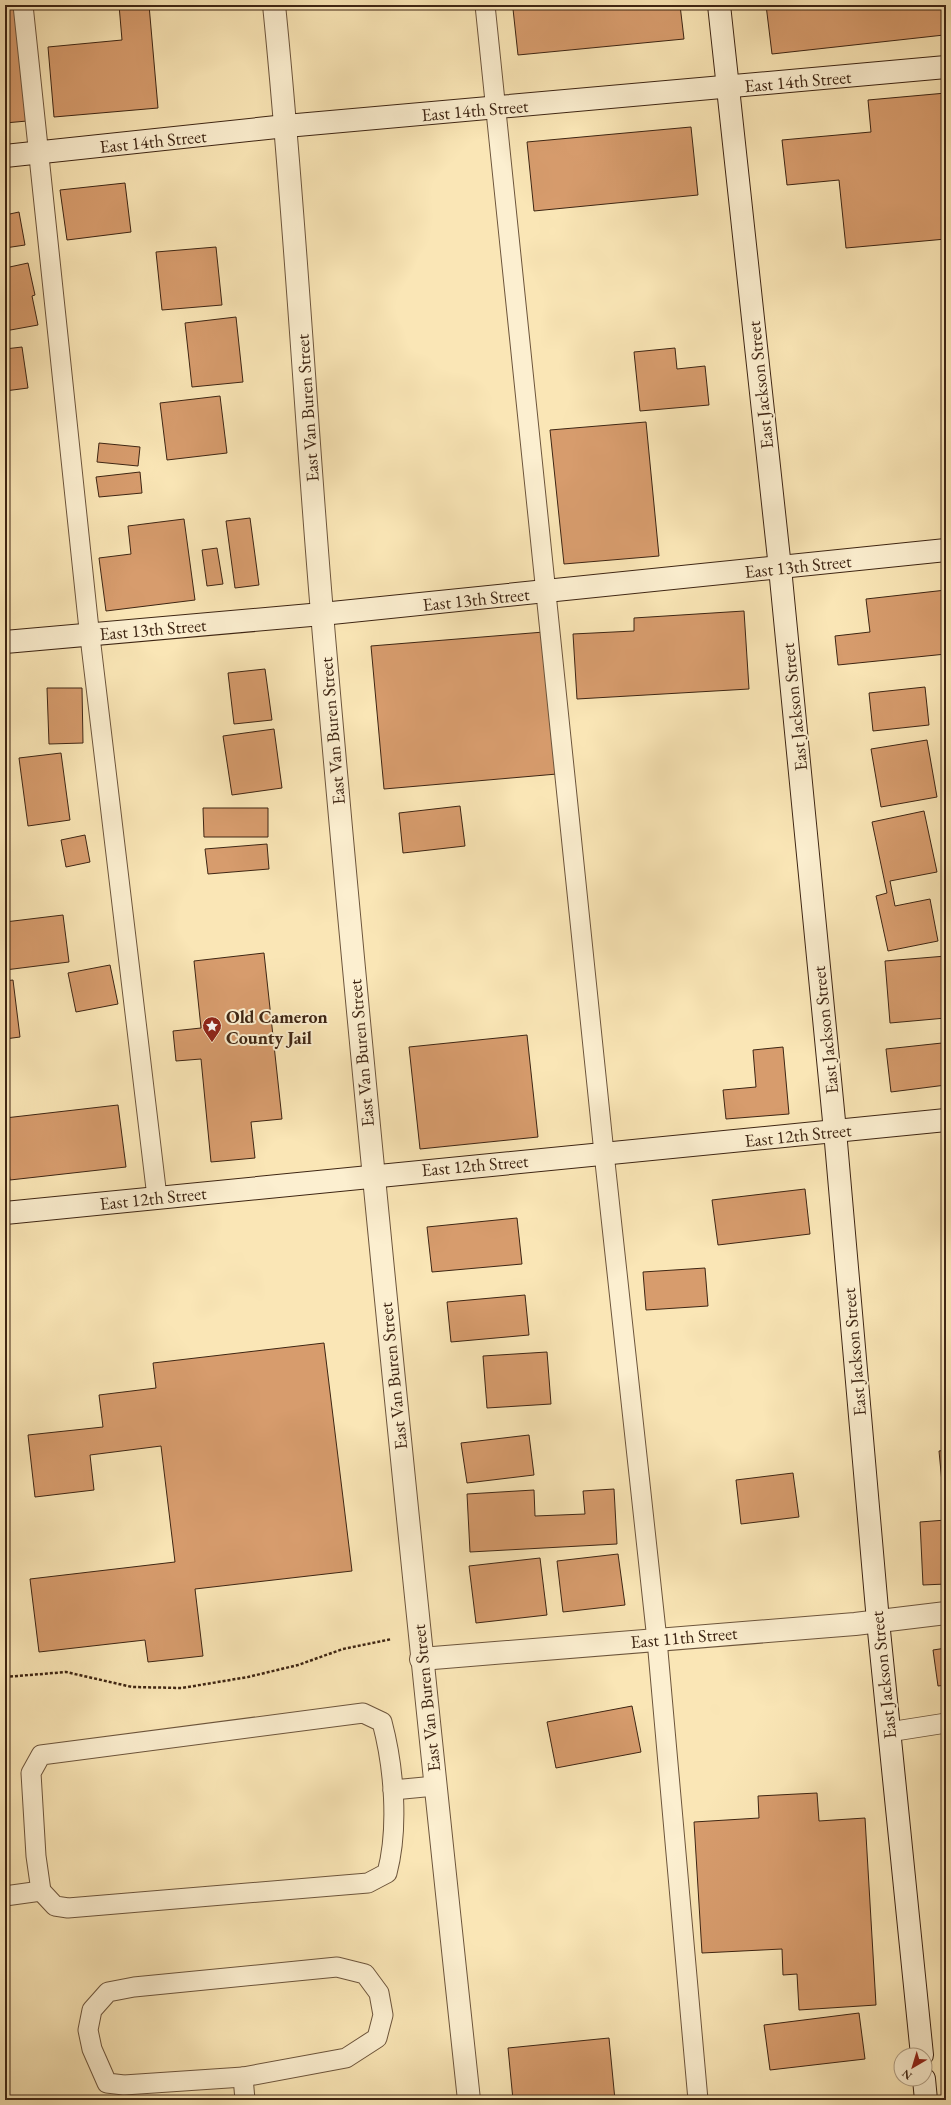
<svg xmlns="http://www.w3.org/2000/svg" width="951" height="2105" viewBox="0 0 951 2105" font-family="'EB Garamond',serif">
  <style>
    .building { fill: #d79c6d; stroke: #3e2513 }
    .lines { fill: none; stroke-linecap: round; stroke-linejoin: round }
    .lane-casing { stroke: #6d553c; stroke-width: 21 }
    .street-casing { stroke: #6d553c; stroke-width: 24 }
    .secondary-casing { stroke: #3e2513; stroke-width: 24 }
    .path { stroke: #3e2513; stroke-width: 2.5; stroke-dasharray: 3 2; stroke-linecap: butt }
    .lane { stroke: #fcefd0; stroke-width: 19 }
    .street { stroke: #fcefd0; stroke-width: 22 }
    .secondary { stroke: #fcefd0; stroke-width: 22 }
    .labels { text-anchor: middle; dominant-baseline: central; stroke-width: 4; stroke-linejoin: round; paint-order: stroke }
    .street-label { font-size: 18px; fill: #3e2513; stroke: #fcefd0 }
    .poi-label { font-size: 18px; font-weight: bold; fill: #3e2513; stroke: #fcefd0; text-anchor: start }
  </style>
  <rect width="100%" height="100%" fill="#fae6b6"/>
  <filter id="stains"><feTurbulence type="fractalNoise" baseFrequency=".005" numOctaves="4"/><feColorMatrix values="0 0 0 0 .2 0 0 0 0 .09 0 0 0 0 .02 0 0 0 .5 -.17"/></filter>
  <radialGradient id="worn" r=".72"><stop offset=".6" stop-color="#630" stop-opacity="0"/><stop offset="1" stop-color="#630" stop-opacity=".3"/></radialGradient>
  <g class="building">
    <polygon points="5,5 16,5 27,121 5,123"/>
    <polygon points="119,5 149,5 158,108 54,117 48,47 122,40"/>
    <polygon points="555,5 680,5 684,39 518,55 513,9"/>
    <polygon points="766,5 941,5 944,35 772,54"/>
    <polygon points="946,93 946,239 846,248 839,180 787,185 782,140 871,132 868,100"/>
    <polygon points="691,127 698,195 534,211 527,142"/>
    <polygon points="125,183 131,232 67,240 60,190"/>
    <polygon points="19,212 25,245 5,248 5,215"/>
    <polygon points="216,247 222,305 162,310 156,252"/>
    <polygon points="28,263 35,295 32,296 38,325 5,331 5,268"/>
    <polygon points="236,317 243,382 192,387 185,323"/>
    <polygon points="22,347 28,388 5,391 5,349"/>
    <polygon points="675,348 677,369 705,366 709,405 640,411 634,352"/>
    <polygon points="220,396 227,453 167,460 160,403"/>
    <polygon points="646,422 659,556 564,564 550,430"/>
    <polygon points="99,443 140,447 138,466 97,462"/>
    <polygon points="140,472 142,493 99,497 96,477"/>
    <polygon points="250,518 259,585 235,588 226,521"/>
    <polygon points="184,519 195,600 106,611 99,558 131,554 128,526"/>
    <polygon points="217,548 223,584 207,586 202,550"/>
    <polygon points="946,590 946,654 838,665 835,636 870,632 866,599"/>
    <polygon points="744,611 749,689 577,699 573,634 634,631 634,618"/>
    <polygon points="544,632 557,774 384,789 371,646"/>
    <polygon points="265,669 272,720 234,724 228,673"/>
    <polygon points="925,687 929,725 873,731 869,693"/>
    <polygon points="47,688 82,688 83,743 49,744"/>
    <polygon points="274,729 282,788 232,795 223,736"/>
    <polygon points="927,740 937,797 881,807 871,749"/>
    <polygon points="61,753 70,820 28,826 19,758"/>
    <polygon points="460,806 465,846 403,853 399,813"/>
    <polygon points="203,808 268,808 268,837 204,837"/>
    <polygon points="924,811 937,872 890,881 895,906 930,899 938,941 888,951 876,896 887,893 872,822"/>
    <polygon points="85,835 90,862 66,867 61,840"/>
    <polygon points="267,844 269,869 208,874 205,849"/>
    <polygon points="5,859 8,885 5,885"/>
    <polygon points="63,915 69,962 5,970 5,922"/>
    <polygon points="264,953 282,1119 251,1122 255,1158 211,1162 201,1059 176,1061 173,1031 201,1028 194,961"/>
    <polygon points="946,956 946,1018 890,1023 885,961"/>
    <polygon points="110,965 118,1004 76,1012 68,973"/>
    <polygon points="13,980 20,1037 5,1039 5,981"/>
    <polygon points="527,1035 538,1137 420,1149 409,1047"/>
    <polygon points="942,1043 946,1085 891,1092 886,1049"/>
    <polygon points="783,1047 789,1114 726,1119 723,1090 756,1087 753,1050"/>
    <polygon points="118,1105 126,1167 10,1180 5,1140 5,1118"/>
    <polygon points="805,1189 810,1234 718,1245 712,1200"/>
    <polygon points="517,1218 522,1264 432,1272 427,1227"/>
    <polygon points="705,1268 708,1306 646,1310 643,1272"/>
    <polygon points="525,1295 529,1335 451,1342 447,1302"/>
    <polygon points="324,1343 352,1571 195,1589 203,1656 148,1662 145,1640 39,1652 30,1579 175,1562 161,1446 90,1455 94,1490 35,1497 28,1435 103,1427 99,1395 156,1388 153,1363"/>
    <polygon points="547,1352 551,1404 487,1408 483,1356"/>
    <polygon points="529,1435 534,1475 467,1483 461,1443"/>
    <polygon points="946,1450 946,1504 944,1504 939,1451"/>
    <polygon points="793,1473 799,1517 741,1524 736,1480"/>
    <polygon points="614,1489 617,1544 470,1552 467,1494 534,1490 535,1516 585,1514 583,1491"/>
    <polygon points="946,1520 946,1584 923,1585 920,1522"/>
    <polygon points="618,1554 625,1605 563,1612 557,1561"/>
    <polygon points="540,1558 547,1615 476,1623 469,1566"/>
    <polygon points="946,1648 946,1685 938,1686 933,1650"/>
    <polygon points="632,1706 641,1752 556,1768 547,1722"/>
    <polygon points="817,1793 819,1821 865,1818 876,2005 799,2010 797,1974 783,1975 782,1949 702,1953 694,1822 759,1818 758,1796"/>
    <polygon points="859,2013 865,2059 770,2070 764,2025"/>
    <polygon points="609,2038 615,2100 513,2100 508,2048"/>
  </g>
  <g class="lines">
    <g class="lane-casing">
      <g id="lane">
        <polyline points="23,5 88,620 157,1197"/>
        <polyline points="485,5 604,1153 657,1640 698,2100"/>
        <path d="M363,1713L382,1722C394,1767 399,1828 387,1873L368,1883L68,1908L55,1906L41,1891L36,1856L31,1773L41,1755Z"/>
        <polyline points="889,1732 946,1723"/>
        <polyline points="393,1790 435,1786"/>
        <polyline points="5,1896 41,1891"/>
        <polygon points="337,1967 365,1974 379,1993 383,2015 377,2038 346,2058 243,2077 124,2085 107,2083 92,2049 88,2030 92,2010 108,1992 134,1987"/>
        <polyline points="243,2077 245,2100"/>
      </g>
    </g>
    <g class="street-casing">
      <g id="street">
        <path d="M274,5C296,219 306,434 325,648C367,1133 417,1616 469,2100"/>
        <polyline points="421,1659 855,1624 946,1613"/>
      </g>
    </g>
    <g class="secondary-casing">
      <g id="secondary">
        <polyline points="719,5 780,568 835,1131 878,1621 922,2055"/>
        <polyline points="5,156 286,126 946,67"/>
        <polyline points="5,642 322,614 946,550"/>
        <polyline points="5,1213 946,1120"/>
        <polyline points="924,2079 926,2100"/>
      </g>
    </g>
    <polyline class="path" points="5,1677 66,1672 132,1687 182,1688 248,1677 298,1665 343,1649 392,1639"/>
    <use href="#lane" class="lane"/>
    <use href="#street" class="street"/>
    <use href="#secondary" class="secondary"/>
  </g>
  <defs>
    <g id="sight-pin" transform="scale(1)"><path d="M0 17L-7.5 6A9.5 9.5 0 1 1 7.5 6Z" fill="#8f2418" stroke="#fcefd0"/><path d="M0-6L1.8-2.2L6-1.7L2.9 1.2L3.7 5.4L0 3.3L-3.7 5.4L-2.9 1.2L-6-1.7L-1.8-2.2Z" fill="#fff"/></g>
  </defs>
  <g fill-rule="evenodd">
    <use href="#sight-pin" x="212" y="1026"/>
  </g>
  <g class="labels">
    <g class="street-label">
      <text transform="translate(798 81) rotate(-5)">East 14th Street</text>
      <text transform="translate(475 110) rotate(-5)">East 14th Street</text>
      <text transform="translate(153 141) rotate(-6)">East 14th Street</text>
      <text transform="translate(760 385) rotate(-96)">East Jackson Street</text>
      <text transform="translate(307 408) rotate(-94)">East Van Buren Street</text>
      <text transform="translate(798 566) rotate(-6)">East 13th Street</text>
      <text transform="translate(476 599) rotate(-6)">East 13th Street</text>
      <text transform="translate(153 629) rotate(-5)">East 13th Street</text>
      <text transform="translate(794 707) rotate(-96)">East Jackson Street</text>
      <text transform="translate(332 731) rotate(-95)">East Van Buren Street</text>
      <text transform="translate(825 1030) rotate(-96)">East Jackson Street</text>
      <text transform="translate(361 1053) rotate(-95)">East Van Buren Street</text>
      <text transform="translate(798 1135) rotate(-6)">East 12th Street</text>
      <text transform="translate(475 1165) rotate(-5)">East 12th Street</text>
      <text transform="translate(153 1198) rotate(-6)">East 12th Street</text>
      <text transform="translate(854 1352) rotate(-95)">East Jackson Street</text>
      <text transform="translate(393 1376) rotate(-96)">East Van Buren Street</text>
      <text transform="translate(684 1637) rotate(-5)">East 11th Street</text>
      <text transform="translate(883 1675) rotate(-96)">East Jackson Street</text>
      <text transform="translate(426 1698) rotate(-96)">East Van Buren Street</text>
    </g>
    <g class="poi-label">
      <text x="226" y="1016">Old Cameron<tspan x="226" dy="21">County Jail</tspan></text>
    </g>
  </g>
  <rect width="951" height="2105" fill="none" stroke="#fae6b6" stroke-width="20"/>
  <rect x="6" y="6" width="939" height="2093" fill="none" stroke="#3e2513" stroke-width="2"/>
  <rect x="10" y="10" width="931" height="2085" fill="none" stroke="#3e2513"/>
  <g transform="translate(913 2067) rotate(218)"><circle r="19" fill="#fcefd0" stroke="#b09e84"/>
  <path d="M0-3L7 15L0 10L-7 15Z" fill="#8f2418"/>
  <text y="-6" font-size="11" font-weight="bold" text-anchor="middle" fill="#3e2513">N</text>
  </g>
  <rect width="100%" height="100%" filter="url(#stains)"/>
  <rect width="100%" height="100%" fill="url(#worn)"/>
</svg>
